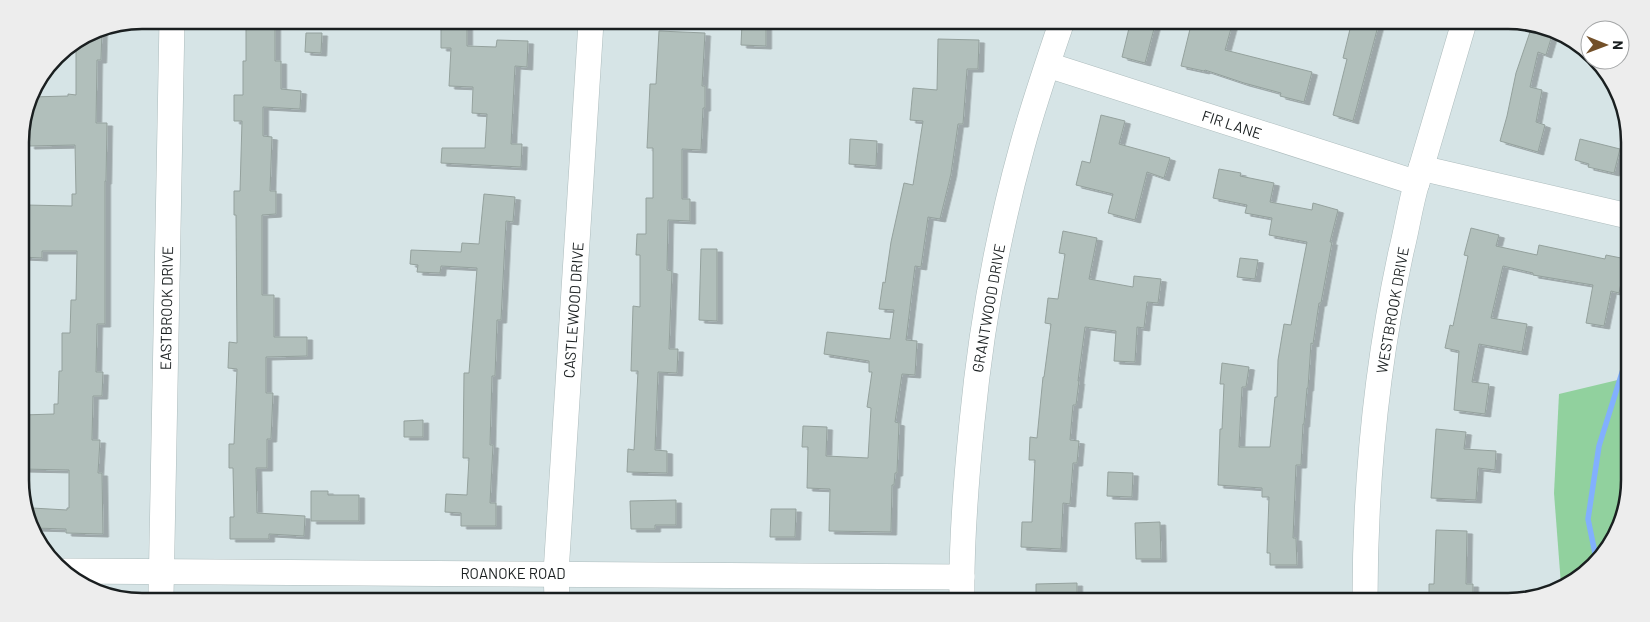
<svg xmlns="http://www.w3.org/2000/svg" width="1650" height="622" viewBox="0 0 1650 622" font-family="Barlow,sans-serif">
  <style>
    .green { fill: #91d19e }
    .lines { fill: none; stroke-linecap: round; stroke-linejoin: round }
    .stream { stroke: #82b0fe; stroke-width: 5.5 }
    .building { fill: #b1bfbb; stroke: #94a19d; filter: url(#shadow) }
    .minor-casing { stroke: #adbcbd; stroke-width: 26 }
    .minor { stroke: #fff; stroke-width: 25 }
    .labels { text-anchor: middle; dominant-baseline: central; stroke-width: 4; stroke-linejoin: round; paint-order: stroke }
    .street-label { font-size: 15px; fill: #1a1f20; stroke: #fff }
    .rim { fill: none; stroke: #1a1f20; stroke-width: 2.5 }
  </style>
  <defs>
    <filter id="shadow"><feDropShadow dx="5.5" dy="3" stdDeviation="0" flood-color="#0004"/></filter>
  </defs>
  <rect width="100%" height="100%" fill="#d6e4e6"/>
  <polygon class="green" points="1626,378 1624,519 1582,577 1561,585 1554,493 1559,394"/>
  <g class="lines">
    <polyline class="stream" points="1596,558 1588,519 1599,446 1625,363"/>
  </g>
  <g class="building">
    <polygon points="441,21 467,21 467,46 496,47 497,40 528,41 527,67 515,66 511,144 522,144 521,167 441,163 442,148 485,148 487,114 472,113 473,87 449,86 451,48 441,48"/>
    <polygon points="246,22 275,22 275,61 281,61 281,89 301,91 300,109 263,107 263,136 272,137 270,191 276,191 276,214 262,215 262,295 274,295 274,337 307,337 307,356 266,357 266,393 273,393 271,439 267,439 267,468 256,468 257,513 305,516 304,536 269,534 269,539 230,539 230,517 234,517 233,468 229,468 229,444 234,444 237,369 228,368 229,342 237,343 236,215 234,215 234,191 240,191 242,121 234,121 234,95 243,95 243,61 246,61"/>
    <polygon points="742,23 766,23 766,46 741,45"/>
    <polygon points="1130,24 1155,25 1145,63 1122,57"/>
    <polygon points="1191,25 1232,25 1225,50 1312,72 1304,102 1280,96 1281,93 1244,83 1205,70 1204,71 1181,66"/>
    <polygon points="1351,25 1378,26 1353,121 1333,115 1347,59 1343,58"/>
    <polygon points="1532,26 1543,26 1543,29 1553,32 1546,55 1538,52 1530,87 1542,90 1536,122 1545,125 1538,152 1500,141 1507,116 1516,73"/>
    <polygon points="102,28 101,60 97,60 96,123 107,123 106,181 105,181 105,324 97,324 96,372 103,372 102,396 93,396 92,440 100,440 98,473 102,473 103,534 66,533 66,529 34,528 32,523 32,508 67,510 67,508 69,508 69,470 22,469 22,415 54,414 54,404 58,404 59,371 62,371 62,333 70,333 71,300 76,300 77,251 42,251 42,258 21,257 21,240 25,241 26,205 72,206 72,194 76,194 75,145 29,146 30,99 30,97 68,96 68,94 76,95 76,41 95,29"/>
    <polygon points="659,31 705,33 702,86 705,86 705,108 703,108 701,150 682,149 682,199 690,199 690,221 668,220 667,270 672,271 669,349 678,349 677,373 658,372 655,450 667,451 667,473 627,472 628,449 634,450 638,371 631,371 633,306 640,307 640,255 636,255 637,234 646,234 646,198 653,198 653,148 647,148 650,84 656,84"/>
    <polygon points="306,33 322,33 321,53 305,52"/>
    <polygon points="938,39 979,40 978,69 967,69 963,124 958,124 951,174 940,219 928,217 921,267 915,266 906,340 917,341 915,375 902,374 895,422 899,423 897,473 895,473 894,485 892,485 891,532 829,531 830,489 807,488 808,447 802,447 803,426 827,427 826,456 868,458 871,408 867,407 872,372 869,372 869,361 824,354 827,332 890,339 894,310 879,309 883,282 885,283 891,242 904,183 913,185 923,121 910,120 913,88 937,90"/>
    <polygon points="1101,115 1125,121 1119,144 1170,158 1164,178 1147,172 1135,220 1108,213 1113,194 1076,185 1082,161 1090,163"/>
    <polygon points="850,139 877,141 876,166 849,164"/>
    <polygon points="1580,139 1620,149 1614,173 1588,167 1589,164 1575,160"/>
    <polygon points="1219,169 1241,173 1240,176 1274,183 1270,202 1312,210 1313,203 1338,210 1330,242 1332,242 1321,303 1319,303 1313,344 1311,343 1308,388 1307,388 1304,424 1303,424 1301,465 1296,465 1293,538 1296,538 1297,565 1270,565 1270,553 1267,553 1269,497 1262,497 1262,488 1218,485 1220,429 1222,429 1224,384 1220,384 1222,363 1249,367 1246,387 1242,387 1239,447 1270,447 1275,397 1277,397 1278,360 1284,324 1291,325 1307,242 1269,235 1272,218 1245,213 1247,205 1213,198"/>
    <polygon points="484,194 515,197 513,222 506,221 501,320 497,320 495,376 492,376 490,445 493,445 490,503 496,503 496,526 461,526 461,513 445,512 446,494 467,495 469,458 463,458 464,373 469,373 477,268 441,266 440,273 417,272 418,265 410,264 411,250 461,252 462,243 479,244"/>
    <polygon points="1471,228 1499,235 1496,246 1537,255 1539,245 1605,259 1606,255 1626,259 1619,293 1611,291 1604,326 1586,323 1593,285 1533,275 1533,273 1503,266 1491,318 1527,324 1522,352 1479,344 1472,382 1489,384 1485,414 1454,410 1459,351 1445,348 1450,325 1453,326 1468,256 1464,255"/>
    <polygon points="1063,231 1097,238 1089,279 1133,287 1134,276 1161,279 1158,303 1147,302 1144,328 1137,327 1135,362 1114,361 1116,331 1085,327 1078,381 1079,381 1076,405 1073,405 1070,440 1079,441 1077,463 1073,463 1070,504 1063,503 1061,549 1021,547 1022,522 1032,522 1035,460 1029,460 1030,437 1037,438 1043,377 1044,377 1051,324 1045,323 1048,298 1058,299 1065,254 1059,253"/>
    <polygon points="701,249 717,249 717,321 699,320"/>
    <polygon points="1240,258 1258,260 1255,279 1237,277"/>
    <polygon points="423,420 423,437 404,437 404,421"/>
    <polygon points="1436,429 1466,432 1464,449 1496,451 1495,470 1478,468 1476,500 1431,498"/>
    <polygon points="1108,472 1133,473 1132,497 1107,496"/>
    <polygon points="311,491 328,491 328,495 359,495 359,521 311,521"/>
    <polygon points="676,500 676,525 655,525 655,529 631,529 630,501"/>
    <polygon points="771,509 796,509 795,537 770,537"/>
    <polygon points="1160,522 1161,559 1136,559 1135,523"/>
    <polygon points="1436,530 1467,531 1466,584 1473,584 1473,602 1429,601 1429,584 1434,584"/>
    <polygon points="1077,583 1077,600 1036,600 1036,584"/>
  </g>
  <g class="lines">
    <g class="minor-casing">
      <g id="minor">
        <polyline points="1048,65 1417,183"/>
        <polyline points="1421,168 1628,216"/>
        <polyline points="65,571 962,577"/>
        <polyline points="161,596 172,20"/>
        <polyline points="557,598 556,573 591,22"/>
        <path d="M962,599C961,540 966,481 972,422C981,329 997,237 1022,147C1033,106 1047,65 1061,24"/>
        <path d="M1365,601C1365,483 1376,368 1401,252C1407,229 1410,205 1417,182C1432,130 1448,78 1463,26"/>
      </g>
    </g>
    <use href="#minor" class="minor"/>
  </g>
  <g class="labels">
    <g class="street-label">
      <text transform="translate(1232 124) rotate(18)">FIR LANE</text>
      <text transform="translate(166 308) rotate(-89)">EASTBROOK DRIVE</text>
      <text transform="translate(988 308) rotate(-80)">GRANTWOOD DRIVE</text>
      <text transform="translate(573 310) rotate(-86)">CASTLEWOOD DRIVE</text>
      <text transform="translate(1392 310) rotate(-80)">WESTBROOK DRIVE</text>
      <text x="513" y="573">ROANOKE ROAD</text>
    </g>
  </g>
  <path d="M0 0H1650V622H0ZM142 29H1508A113 113 0 0 1 1621 142V480A113 113 0 0 1 1508 593H142A113 113 0 0 1 29 480V142A113 113 0 0 1 142 29Z" fill="#ededed" fill-rule="evenodd"/>
  <path class="rim" d="M142 29H1508A113 113 0 0 1 1621 142V480A113 113 0 0 1 1508 593H142A113 113 0 0 1 29 480V142A113 113 0 0 1 142 29Z"/>
  <g transform="translate(1605 45) rotate(91)"><circle r="24" fill="#ffffff" stroke="#a3a5a6"/>
  <path d="M0-4L9 19L0 12L-9 19Z" fill="#735029"/>
  <text y="-8" font-size="14" font-weight="bold" text-anchor="middle" fill="#1a1f20">N</text>
  </g>
</svg>
